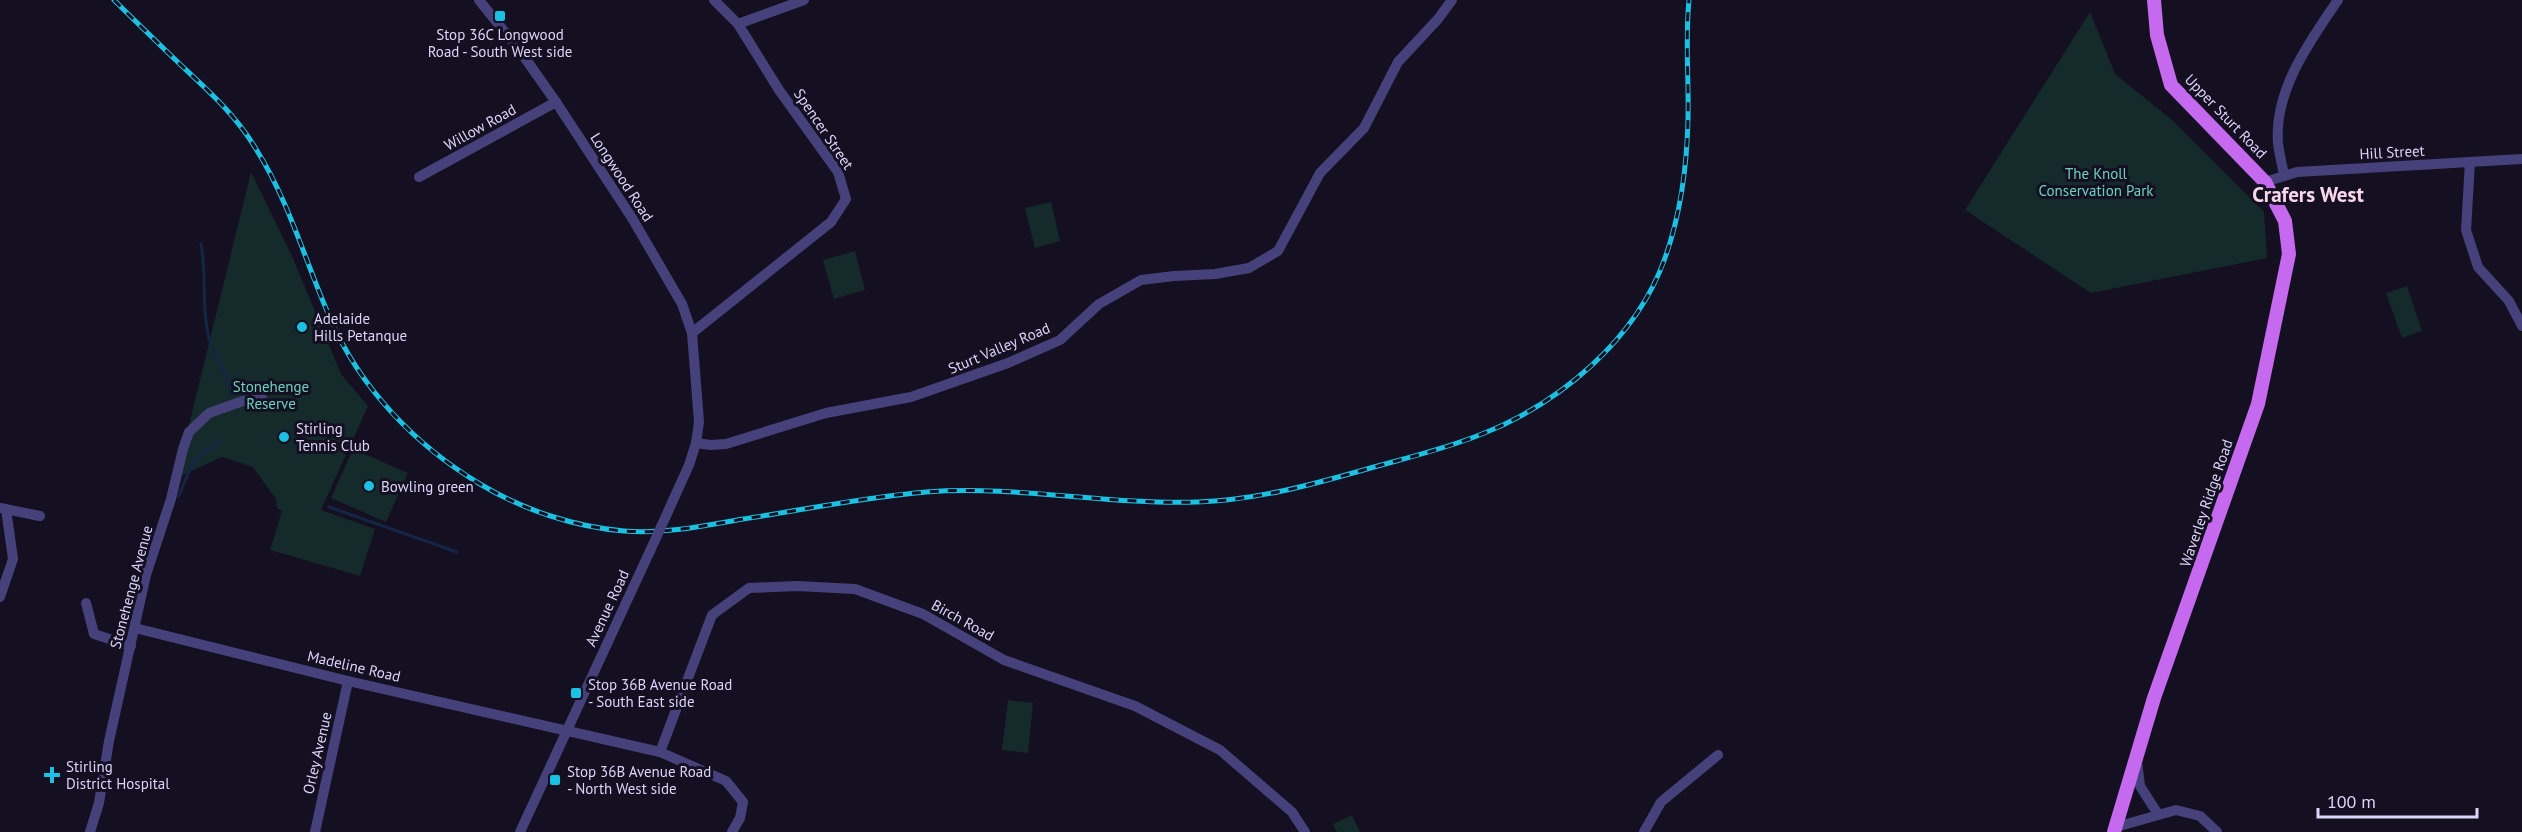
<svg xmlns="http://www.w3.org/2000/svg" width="2522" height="832" viewBox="0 0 2522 832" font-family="'PT Sans',sans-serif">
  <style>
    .green { fill: #142a2b }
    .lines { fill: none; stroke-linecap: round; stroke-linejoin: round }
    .stream { stroke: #152546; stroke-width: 3 }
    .minor { stroke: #47417b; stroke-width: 10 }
    .major { stroke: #c569ee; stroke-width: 14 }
    .rail-casing { stroke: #1ac1e2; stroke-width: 5 }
    .rail { stroke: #141021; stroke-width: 3; stroke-dasharray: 9; stroke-linecap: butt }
    .minor-bridge { stroke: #47417b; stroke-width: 10 }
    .poi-dot { fill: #1ac1e2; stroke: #141021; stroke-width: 2 }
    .labels { text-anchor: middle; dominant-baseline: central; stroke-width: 6; stroke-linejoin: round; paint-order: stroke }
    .poi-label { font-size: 15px; fill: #dcd5fa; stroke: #141021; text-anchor: start }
    .street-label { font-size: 15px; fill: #dcd5fa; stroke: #141021 }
    .park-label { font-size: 15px; fill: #6ad2bf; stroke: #141021 }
    .district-label { font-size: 21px; font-weight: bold; fill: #fad7eb; stroke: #141021 }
  </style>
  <rect width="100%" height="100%" fill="#141021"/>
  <g class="green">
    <polygon points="2090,12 2115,74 2171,119 2264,212 2267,258 2091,293 1965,210"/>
    <polygon points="251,172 292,256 341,374 368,406 321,510 375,529 360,576 270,550 282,511 277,508 276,499 253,467 222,457 176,478"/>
    <polygon points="1051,202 1060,241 1035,248 1025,208"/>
    <polygon points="855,251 865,290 834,299 823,260"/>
    <polygon points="2407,286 2422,331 2402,338 2386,293"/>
    <polygon points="353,449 408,473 386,522 331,498"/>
    <polygon points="1008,700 1033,703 1028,753 1002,750"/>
    <polygon points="1352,815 1360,832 1337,832 1333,824"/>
  </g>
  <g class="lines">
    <g class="stream">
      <path d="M201,244C207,275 201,308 209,338C214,359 228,372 232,395"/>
      <path d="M179,496C189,469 194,455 221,441"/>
      <polyline points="329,507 457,552"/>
    </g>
    <g class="minor">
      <polyline points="479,0 520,51 556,102 632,218 682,304 692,333 699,422 696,443 689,465 661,527"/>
      <polyline points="738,24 804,0"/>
      <polyline points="2470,162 2466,230 2478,267 2509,301 2522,326"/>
      <path d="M2284,175C2282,164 2279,153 2278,143C2274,90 2310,41 2338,0"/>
      <polyline points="419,177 556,102"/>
      <polyline points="2265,182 2297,172 2522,159"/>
      <polyline points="692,333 831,222 846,199 838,172 779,90 738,24 714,0"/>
      <polyline points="696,443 710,445 726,444 826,413 911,397 1008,363 1060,340 1099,304 1141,280 1174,276 1215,274 1249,268 1278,251 1320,173 1364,128 1398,62 1438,19 1452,0"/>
      <polyline points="0,508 40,516"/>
      <polyline points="0,597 13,559 6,509"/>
      <polyline points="86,603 94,634 131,646"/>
      <polyline points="135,628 348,681 660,752 726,781 743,802 740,818 732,832"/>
      <polyline points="660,752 712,615 749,588 797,586 855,589 923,614 1004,660 1135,706 1220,750 1292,812 1305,832"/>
      <polyline points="2137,761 2140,786 2158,814"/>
      <polyline points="2116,827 2176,810 2200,816 2217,832"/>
      <polyline points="90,832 99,803 109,741 146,575 171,499 183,449 189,432 209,413 243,401 262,398"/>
      <polyline points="315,832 348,681"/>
      <polyline points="520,832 650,551"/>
      <polyline points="1644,832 1661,802 1718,755"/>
    </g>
    <polyline class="major" points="2114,832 2154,698 2258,404 2289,254 2285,221 2265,182 2171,85 2157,35 2154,0"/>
    <g class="rail-casing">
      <path id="rail" d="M114,0C137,23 160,45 184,68C211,93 237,117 256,149C289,201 305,261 330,318C360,388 415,445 480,484C523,510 575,527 624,531C664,534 704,526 743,519C803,510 865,497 926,492C1016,485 1107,505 1197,502C1256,500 1311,485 1367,469C1406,458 1445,449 1482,434C1560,403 1636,340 1665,258C1680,216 1687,165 1688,119C1689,79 1685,40 1689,0"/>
    </g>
    <use href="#rail" class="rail"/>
    <polyline class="minor-bridge" points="650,551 661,527"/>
  </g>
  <g class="poi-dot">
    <rect x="494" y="10" width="12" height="12" rx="3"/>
    <circle cx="302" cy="327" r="6"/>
    <circle cx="284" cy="437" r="6"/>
    <circle cx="369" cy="486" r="6"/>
    <rect x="570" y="687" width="12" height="12" rx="3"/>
    <path d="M49 766h6v6h6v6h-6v6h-6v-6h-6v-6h6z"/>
    <rect x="549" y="774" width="12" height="12" rx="3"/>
  </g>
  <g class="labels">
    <g class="poi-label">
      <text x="500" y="34" text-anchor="middle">Stop 36C Longwood<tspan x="500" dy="17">Road - South West side</tspan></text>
      <text x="314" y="318">Adelaide<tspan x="314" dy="17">Hills Petanque</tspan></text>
      <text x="296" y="428">Stirling<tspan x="296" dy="17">Tennis Club</tspan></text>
      <text x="381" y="486">Bowling green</text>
      <text x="588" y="684">Stop 36B Avenue Road<tspan x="588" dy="17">- South East side</tspan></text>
      <text x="66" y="766">Stirling<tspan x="66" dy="17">District Hospital</tspan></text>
      <text x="567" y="771">Stop 36B Avenue Road<tspan x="567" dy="17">- North West side</tspan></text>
    </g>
    <g class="street-label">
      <text transform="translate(2226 116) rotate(46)">Upper Sturt Road</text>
      <text transform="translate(480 127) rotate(-29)">Willow Road</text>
      <text transform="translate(824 129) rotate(56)">Spencer Street</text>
      <text transform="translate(2392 152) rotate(-3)">Hill Street</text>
      <text transform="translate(622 177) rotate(57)">Longwood Road</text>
      <text transform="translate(999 348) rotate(-23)">Sturt Valley Road</text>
      <text transform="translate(2206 503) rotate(-71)">Waverley Ridge Road</text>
      <text transform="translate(131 587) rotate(-75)">Stonehenge Avenue</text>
      <text transform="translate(607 608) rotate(-65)">Avenue Road</text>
      <text transform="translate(963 620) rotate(29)">Birch Road</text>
      <text transform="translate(354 666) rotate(13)">Madeline Road</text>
      <text transform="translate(317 753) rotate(-77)">Orley Avenue</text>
    </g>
    <g class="park-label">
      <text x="2096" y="173">The Knoll<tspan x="2096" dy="17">Conservation Park</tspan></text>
      <text x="271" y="386">Stonehenge<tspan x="271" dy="17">Reserve</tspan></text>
    </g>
    <g class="district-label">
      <text x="2308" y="194">Crafers West</text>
    </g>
  </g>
  <path d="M2318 808v9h159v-9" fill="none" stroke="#dcd5fa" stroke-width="3"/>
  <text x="2327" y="808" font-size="18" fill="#dcd5fa" stroke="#141021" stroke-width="4.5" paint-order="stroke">100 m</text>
</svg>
